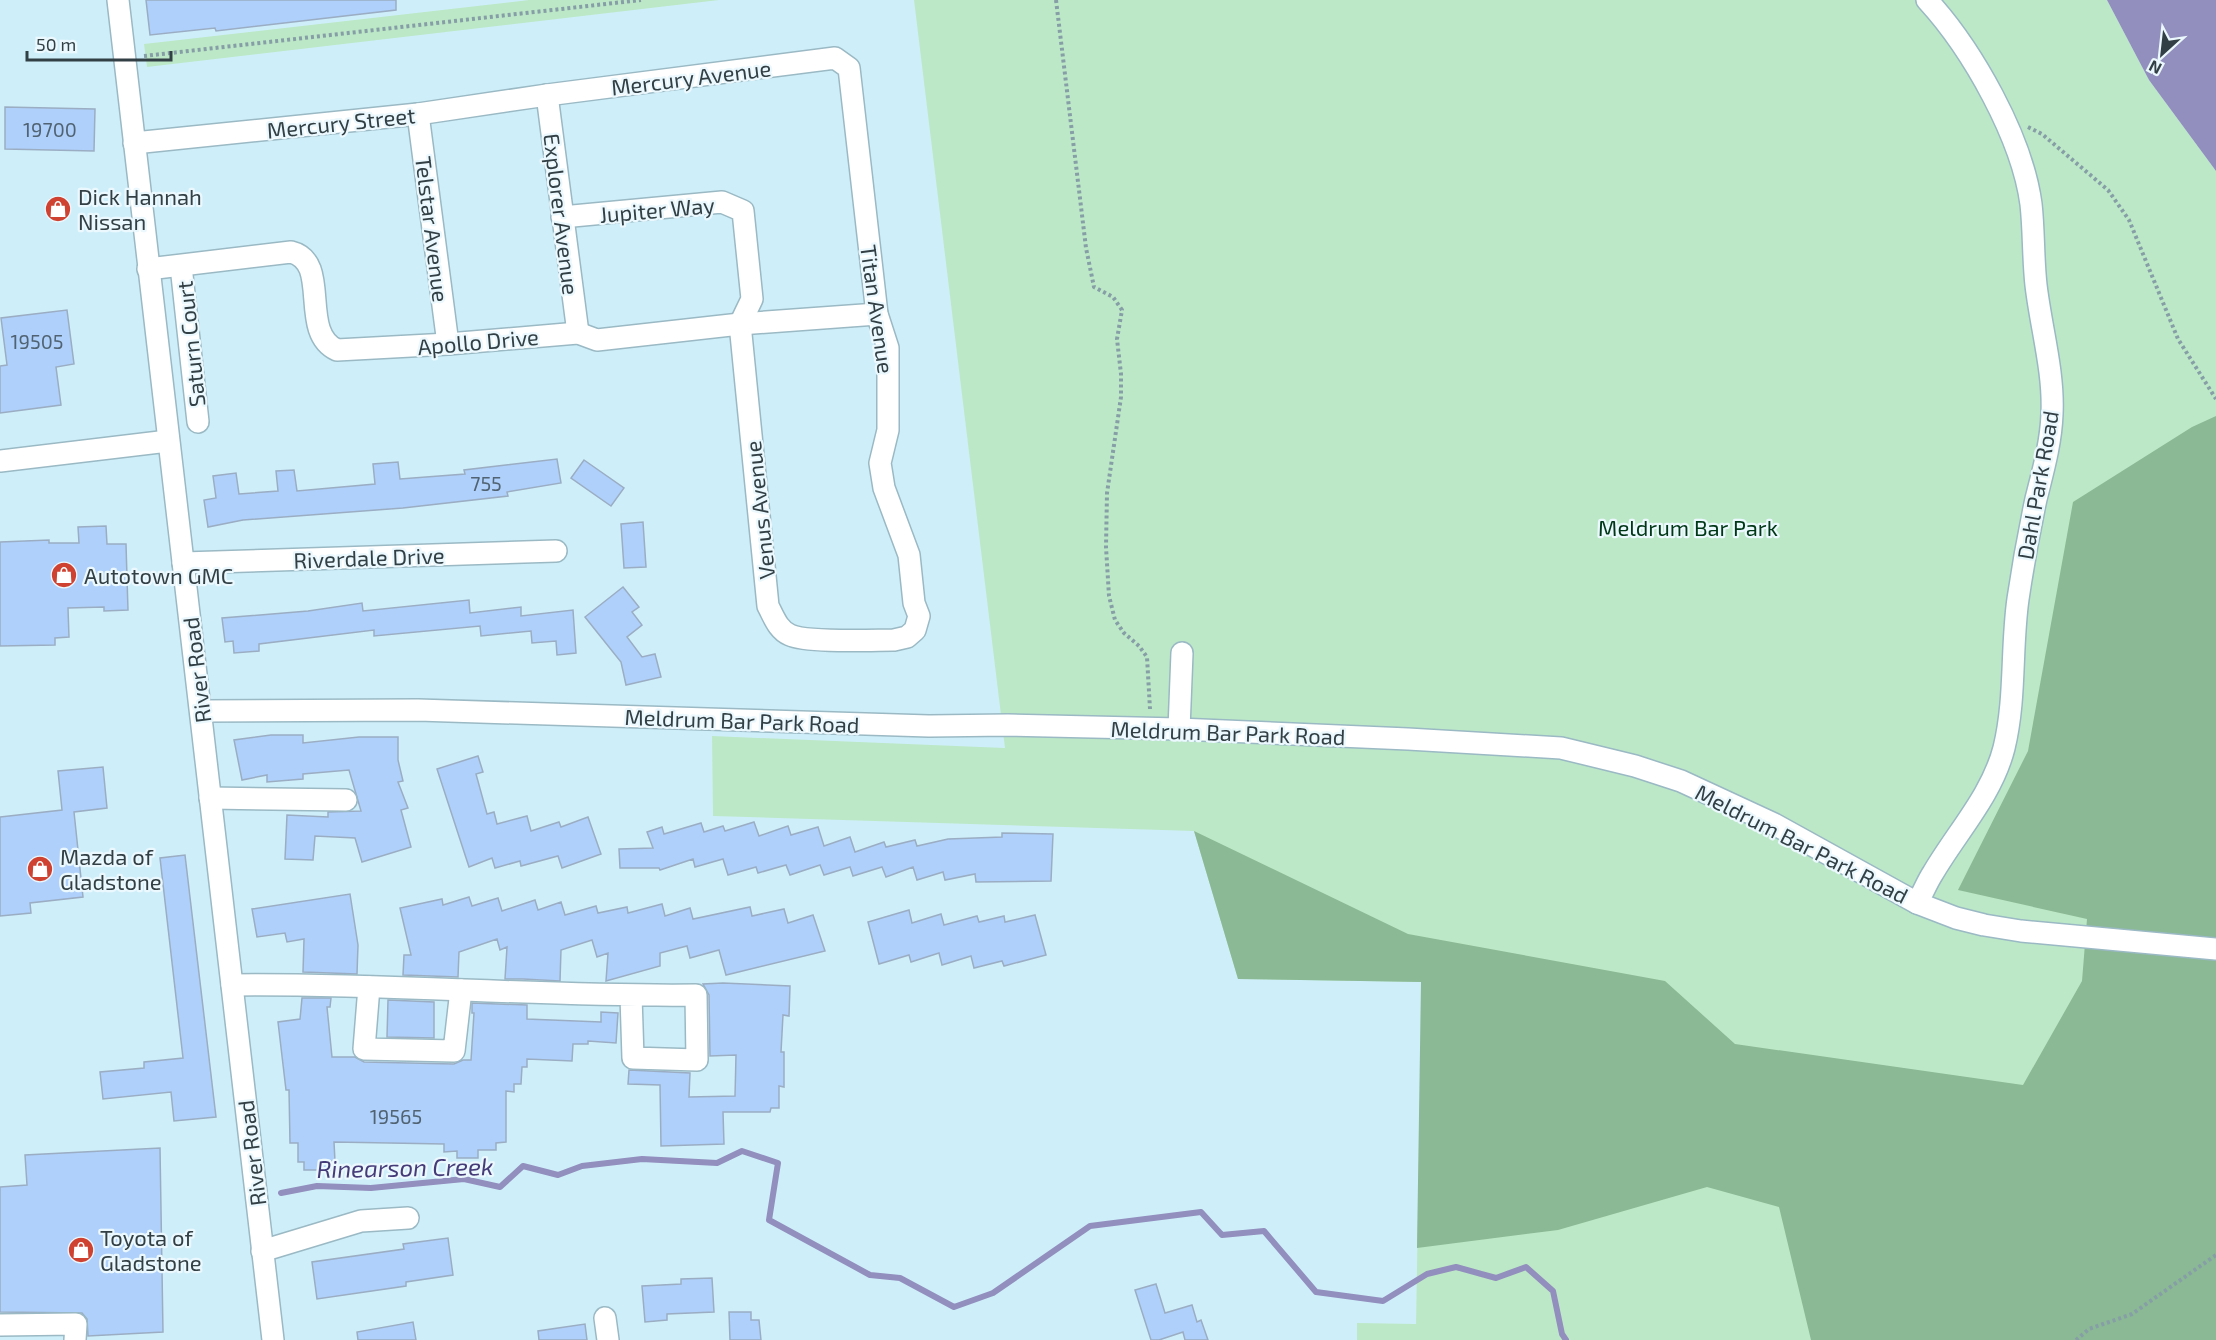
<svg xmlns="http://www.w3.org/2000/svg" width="2216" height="1340" viewBox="0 0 2216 1340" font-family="'Exo 2',sans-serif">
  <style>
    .green { fill: #bde8c7 }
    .forest { fill: #8bb895 }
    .water { fill: #928ebd }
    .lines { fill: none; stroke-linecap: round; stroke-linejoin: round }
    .stream { stroke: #928ebd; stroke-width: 6 }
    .building { fill: #aed0fa; stroke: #9badc3; stroke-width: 1.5 }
    .minor-casing { stroke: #9ab9c4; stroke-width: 24 }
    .path { stroke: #869ea6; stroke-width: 4; stroke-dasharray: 3 3; stroke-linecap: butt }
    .minor { stroke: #fff; stroke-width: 21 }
    .labels { text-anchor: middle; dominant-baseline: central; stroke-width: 4.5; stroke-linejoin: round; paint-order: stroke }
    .number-label { font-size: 20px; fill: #516372 }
    .street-label { font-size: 22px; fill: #323f44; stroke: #ebf8fd }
    .poi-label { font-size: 22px; fill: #323f44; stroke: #ebf8fd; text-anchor: start }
    .park-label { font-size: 22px; fill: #003717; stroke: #ebf8fd }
    .water-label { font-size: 24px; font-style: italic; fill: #453b78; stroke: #ebf8fd }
  </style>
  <rect width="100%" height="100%" fill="#ceeffa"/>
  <g class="green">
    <polygon points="529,0 719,0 147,67 144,44"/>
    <polygon points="914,0 2107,0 2149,80 2216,171 2216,1340 1357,1340 1357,1323 1416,1324 1422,982 1238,979 1194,831 713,816 712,736 1005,748"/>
  </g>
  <polygon class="forest" points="2216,416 2216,1340 1811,1340 1779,1207 1707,1187 1558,1230 1417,1248 1421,982 1238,979 1194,831 1408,934 1665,981 1735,1044 2023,1085 2082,981 2087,919 1958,890 2028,751 2073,502 2192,427"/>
  <polygon class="water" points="2107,0 2216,0 2216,171 2149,80"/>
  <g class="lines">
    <polyline class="stream" points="281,1193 317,1186 371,1188 464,1179 500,1187 523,1166 558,1175 582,1166 642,1159 717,1163 742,1151 778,1163 769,1220 870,1275 900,1278 954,1307 993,1293 1090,1226 1201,1212 1222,1235 1264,1231 1316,1292 1383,1301 1427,1274 1456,1267 1496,1278 1526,1267 1553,1291 1562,1334 1566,1340"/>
  </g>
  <g class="building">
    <polygon points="146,0 396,0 396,10 216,31 215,28 150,35"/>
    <polygon points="5,107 95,109 94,151 5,149"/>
    <polygon points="67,310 74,364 56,367 61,405 0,413 0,366 7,365 1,318"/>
    <polygon points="557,459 561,483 507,492 508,496 403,508 243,520 208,527 204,500 216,498 213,476 236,473 239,494 278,491 276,471 294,470 297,491 375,484 373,464 398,462 400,479 465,474 464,470"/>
    <polygon points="584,460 624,488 611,506 571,478"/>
    <polygon points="643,522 646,567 624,568 621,524"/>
    <polygon points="106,526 107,544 126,544 128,610 104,611 104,607 68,608 69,637 55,638 55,645 0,646 0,542 49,540 49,543 79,543 78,527"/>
    <polygon points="623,587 639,607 632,612 642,625 627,637 642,657 655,654 661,677 626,685 621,662 585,617"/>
    <polygon points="469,600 470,613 521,607 521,616 573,610 576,653 557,655 556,641 532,643 531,631 481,636 480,626 374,636 374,630 259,644 259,651 234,653 233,641 225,642 222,618 308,611 362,603 363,611"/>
    <polygon points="271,735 303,735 303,743 359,737 398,737 398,760 403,781 398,782 408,808 401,810 411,847 362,862 355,838 315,836 313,860 285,859 287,815 328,817 328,812 361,811 349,770 303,774 303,779 267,782 267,775 242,780 234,740"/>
    <polygon points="478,756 483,772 476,774 487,814 494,812 497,824 527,816 531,831 559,822 561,827 588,817 601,854 562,868 558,856 521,866 520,861 495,868 492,858 469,867 437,769"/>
    <polygon points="103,767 107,808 74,812 83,897 30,903 31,913 0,916 0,817 62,810 58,771"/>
    <polygon points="754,822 759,836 788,826 791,835 818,827 824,846 850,837 855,852 884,842 886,847 915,840 917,846 948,839 1002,837 1002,833 1053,834 1051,881 976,882 975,874 945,880 943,872 917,880 913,867 886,877 882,867 853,876 850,867 824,875 820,865 790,875 786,865 758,873 756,867 728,875 723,859 695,867 693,859 660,870 659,868 620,868 619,849 653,848 647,832 662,827 664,834 701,823 704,832 723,826 725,831"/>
    <polygon points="185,855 216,1117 174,1121 171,1092 103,1099 100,1072 144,1068 144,1062 183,1058 160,858"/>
    <polygon points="350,894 358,945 357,974 303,972 304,939 287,942 285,933 257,937 252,909"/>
    <polygon points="469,897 472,906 498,898 502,911 535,900 538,910 561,902 565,915 596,906 598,913 627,907 628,913 662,904 665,916 690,908 693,919 750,907 752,916 784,909 788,923 813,915 825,951 726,975 719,950 690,958 687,946 660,953 660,966 606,981 608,953 597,957 592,940 561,950 560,981 523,979 505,979 507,947 500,950 497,939 459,952 458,977 403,975 404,955 411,955 400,908 442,899 443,905"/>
    <polygon points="909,910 912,923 941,914 944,925 977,916 979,922 1004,916 1005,922 1035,915 1046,955 1004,966 1002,961 974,968 971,956 942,965 939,953 911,962 909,955 879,964 868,922"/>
    <polygon points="723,983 790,986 789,1016 783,1015 781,1052 784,1052 784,1087 779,1086 779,1108 771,1108 770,1112 723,1112 724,1144 661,1146 660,1085 628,1084 629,1070 690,1073 689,1097 735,1096 736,1055 710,1056 709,995 703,984"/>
    <polygon points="302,998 331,998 330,1007 327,1007 332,1057 355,1057 364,1062 454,1064 463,1060 471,1060 474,1013 472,1013 472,1003 527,1005 527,1019 601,1022 601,1012 618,1013 616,1043 588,1041 588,1044 573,1044 572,1061 527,1059 527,1067 522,1067 521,1084 514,1084 514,1092 506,1091 506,1142 496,1143 496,1150 478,1150 478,1158 457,1158 457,1151 444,1152 444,1144 334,1142 335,1161 332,1161 331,1170 304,1170 304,1162 298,1162 298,1143 290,1143 289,1090 286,1090 278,1022 300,1019"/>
    <polygon points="388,1000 434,1002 434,1038 387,1037"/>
    <polygon points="160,1148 163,1332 88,1336 87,1319 82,1313 0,1312 0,1187 27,1185 25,1155"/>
    <polygon points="448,1238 453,1275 406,1282 406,1286 317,1299 312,1262 404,1249 403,1244"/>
    <polygon points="712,1278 714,1312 667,1314 667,1320 645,1322 642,1286 681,1284 681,1279"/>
    <polygon points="1156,1284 1165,1313 1192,1305 1197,1322 1201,1320 1208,1340 1185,1340 1183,1332 1159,1340 1151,1340 1135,1290"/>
    <polygon points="729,1312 751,1312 751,1320 759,1320 761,1340 730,1340"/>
    <polygon points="413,1322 416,1340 358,1340 357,1332"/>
    <polygon points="585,1324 587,1340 539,1340 538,1331"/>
  </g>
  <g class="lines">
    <g class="minor-casing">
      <g id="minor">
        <polyline points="118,0 273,1340"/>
        <polyline points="547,95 578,333"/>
        <polyline points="418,114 448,344"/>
        <path d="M134,143L418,114L547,95L835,58L849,68L877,314L888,348V430L880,463L884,488L909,555L914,603L919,616L915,630L907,637L894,640C873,640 807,643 790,635C778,630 774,617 768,606L740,324L752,299L743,211L722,202L562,217"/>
        <polyline points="181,266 198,422"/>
        <path d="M148,269L291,252C332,262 298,332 337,350L448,344L578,333L597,340L740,324L877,314"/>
        <polyline points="0,461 168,441"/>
        <polyline points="183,563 556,551"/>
        <polyline points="201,711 418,710 929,726 1008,725 1179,729 1408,739 1561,748 1635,766 1681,781 1774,824 1917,903 1956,918 1984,925 2021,931 2216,949"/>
        <polyline points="1179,729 1182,653"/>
        <polyline points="210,798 346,800"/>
        <path d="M1917,903C1923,893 1927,882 1933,873C1957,832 1992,795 2004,748C2016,699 2011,648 2018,599C2023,565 2029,532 2036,499C2043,471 2051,443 2052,414C2054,371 2041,328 2036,285C2033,258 2034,231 2031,204C2022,137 1972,49 1927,0"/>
        <path d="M232,985C387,983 542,997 696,995L697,1060L633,1058L631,996"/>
        <polyline points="369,987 364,1049 454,1051 461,990"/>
        <polyline points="262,1251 361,1221 408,1218"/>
        <polyline points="605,1318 608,1340"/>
        <polyline points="0,1325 76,1324 75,1340"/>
      </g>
    </g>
    <g class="path">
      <polyline points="1056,0 1086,248 1094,287 1113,297 1122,310 1117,339 1121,374 1121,397 1107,493 1106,547 1109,596 1115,620 1124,633 1139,646 1147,657 1150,709"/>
      <polyline points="144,56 641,0"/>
      <polyline points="2028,127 2042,134 2108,190 2129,220 2178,339 2216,399"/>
      <polyline points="2076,1340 2089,1329 2132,1314 2216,1255"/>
    </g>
    <use href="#minor" class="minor"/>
  </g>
  <defs>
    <g id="shop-disc" transform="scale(1.35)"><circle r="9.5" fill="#cf4231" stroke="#ebf8fd"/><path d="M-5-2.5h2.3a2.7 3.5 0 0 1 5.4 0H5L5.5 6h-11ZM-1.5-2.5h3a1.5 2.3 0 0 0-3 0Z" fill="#fff"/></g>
  </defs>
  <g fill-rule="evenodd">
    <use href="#shop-disc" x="58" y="209"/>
    <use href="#shop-disc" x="64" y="575"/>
    <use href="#shop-disc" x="40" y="869"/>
    <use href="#shop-disc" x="81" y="1250"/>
  </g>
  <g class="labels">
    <g class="number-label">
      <text x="50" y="129">19700</text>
      <text x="37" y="341">19505</text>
      <text x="486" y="483">755</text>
      <text x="396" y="1116">19565</text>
    </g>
    <g class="street-label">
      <text transform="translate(691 77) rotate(-7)">Mercury Avenue</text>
      <text transform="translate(341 122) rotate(-6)">Mercury Street</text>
      <text transform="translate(657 209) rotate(-5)">Jupiter Way</text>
      <text transform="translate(562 214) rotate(83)">Explorer Avenue</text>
      <text transform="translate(433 229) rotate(83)">Telstar Avenue</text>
      <text transform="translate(878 309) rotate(82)">Titan Avenue</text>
      <text transform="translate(478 341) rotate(-5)">Apollo Drive</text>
      <text transform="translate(190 344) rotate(-96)">Saturn Court</text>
      <text transform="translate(2037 485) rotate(-80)">Dahl Park Road</text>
      <text transform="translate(759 510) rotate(-96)">Venus Avenue</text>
      <text transform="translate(369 557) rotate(-2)">Riverdale Drive</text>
      <text transform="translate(196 670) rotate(-97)">River Road</text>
      <text transform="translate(742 720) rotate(2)">Meldrum Bar Park Road</text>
      <text transform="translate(1228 732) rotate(2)">Meldrum Bar Park Road</text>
      <text transform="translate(1802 843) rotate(27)">Meldrum Bar Park Road</text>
      <text transform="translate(251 1153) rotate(-97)">River Road</text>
    </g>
    <g class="poi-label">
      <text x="78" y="196">Dick Hannah<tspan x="78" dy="25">Nissan</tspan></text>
      <text x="84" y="575">Autotown GMC</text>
      <text x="60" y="856">Mazda of<tspan x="60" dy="25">Gladstone</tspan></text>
      <text x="100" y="1237">Toyota of<tspan x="100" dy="25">Gladstone</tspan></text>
    </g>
    <g class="park-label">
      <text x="1688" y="527">Meldrum Bar Park</text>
    </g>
    <g class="water-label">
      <text transform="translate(405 1167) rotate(-1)">Rinearson Creek</text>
    </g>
  </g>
  <g transform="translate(2162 54) rotate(207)" stroke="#ebf8fd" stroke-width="4.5" paint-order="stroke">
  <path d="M0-4.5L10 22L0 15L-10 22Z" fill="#323f44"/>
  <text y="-9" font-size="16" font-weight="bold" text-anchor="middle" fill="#323f44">N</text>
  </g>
  <path d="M27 51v9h144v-9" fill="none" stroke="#323f44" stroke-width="3"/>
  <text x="36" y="51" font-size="18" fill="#323f44" stroke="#ebf8fd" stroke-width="4.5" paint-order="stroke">50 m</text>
</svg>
